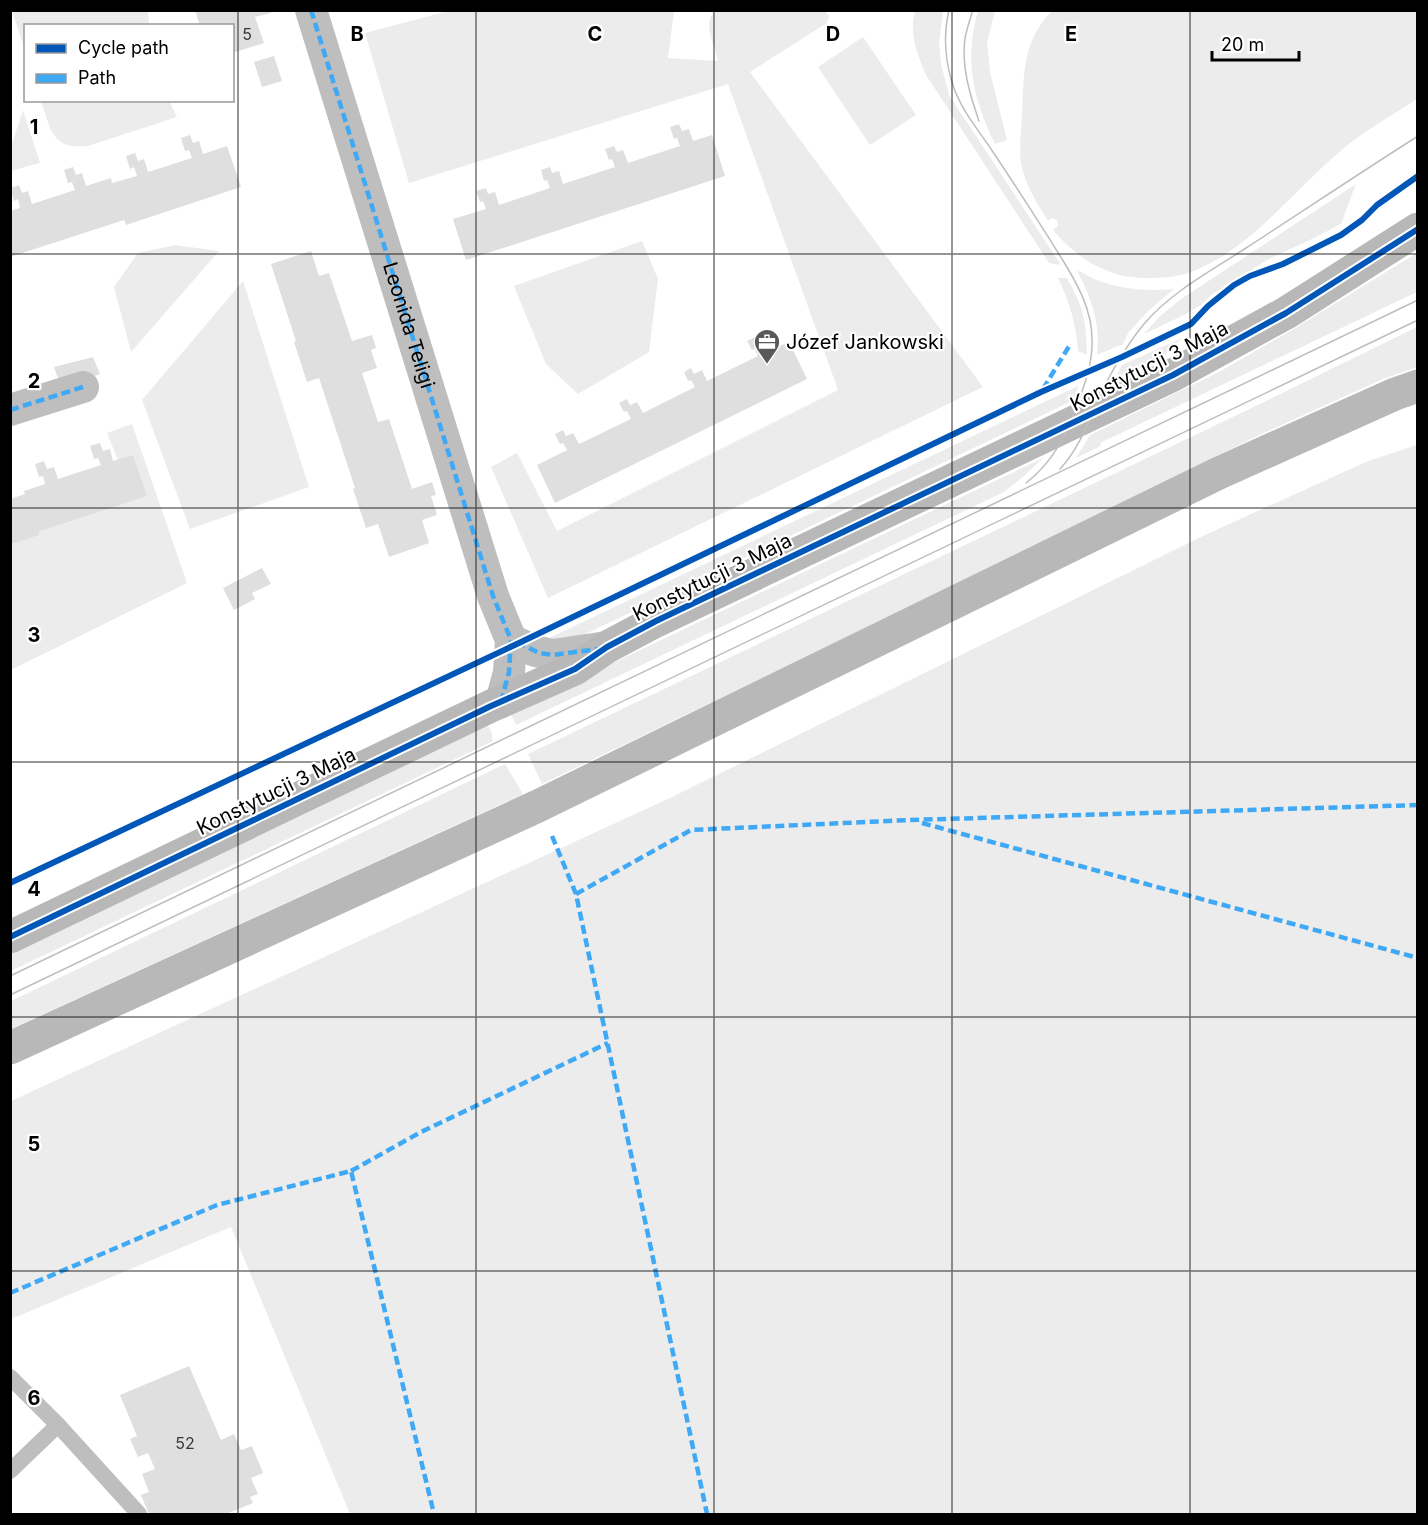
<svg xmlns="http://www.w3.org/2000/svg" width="1428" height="1525" viewBox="0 0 1428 1525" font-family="Inter,sans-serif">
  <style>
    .green { fill: #ececec }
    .building { fill: #dfdfdf }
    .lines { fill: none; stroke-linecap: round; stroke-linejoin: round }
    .lane { stroke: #bebebe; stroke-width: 16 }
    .street { stroke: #bebebe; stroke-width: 32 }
    .secondary { stroke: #b8b8b8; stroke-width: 33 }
    .tram { stroke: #bebebe; stroke-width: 1.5 }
    .quiet { stroke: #3fa9f5; stroke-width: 4.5; stroke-dasharray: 9 4.5; stroke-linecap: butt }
    .cycleway-casing { stroke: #fff; stroke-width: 10 }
    .cycleway { stroke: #0057b8; stroke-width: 6 }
    .grid { fill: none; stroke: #000; stroke-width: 1.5; stroke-opacity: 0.55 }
    .labels { text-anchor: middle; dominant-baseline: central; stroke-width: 4.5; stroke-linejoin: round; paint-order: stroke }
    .number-label { font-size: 16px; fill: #383838 }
    .street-label { font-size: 20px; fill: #000; stroke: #fff }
    .poi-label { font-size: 20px; fill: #000; stroke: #fff; text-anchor: start }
    .grid-label { font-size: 20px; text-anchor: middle; font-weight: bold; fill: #000; stroke: #fff; stroke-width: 4.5; stroke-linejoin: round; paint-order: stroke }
  </style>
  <rect width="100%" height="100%" fill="#fff"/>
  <g class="green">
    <path d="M452,10L674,11L668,58L718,61C716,46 701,24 715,11H825L829,16L827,23L750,72L983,387L548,598L491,467L517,453L557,531L838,390L728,84L409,183L365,33Z"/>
    <path d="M1053,10L1417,11V99C1395,114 1370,127 1349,144C1298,184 1253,249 1191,272C1175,278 1159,278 1142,278C1105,277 1076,257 1053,230L1058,226L1057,220L1052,218L1048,221C1037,203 1025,185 1021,163C1019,148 1021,132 1022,117C1024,77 1021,41 1053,10Z"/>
    <polygon points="12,11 148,11 149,25 26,26 25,50"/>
    <path d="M915,11H943L939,43L941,64L949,95L1061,265L1049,263L926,75C917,54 909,34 915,11Z"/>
    <path d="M978,11H995L987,42L990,72L1007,140L995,144C973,98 964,61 978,11Z"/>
    <polygon points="863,37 916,115 870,145 818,67"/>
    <path d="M41,101H169L177,117L88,146C51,150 51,129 41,101Z"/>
    <polygon points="23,110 40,163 11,171 11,147"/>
    <polygon points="1356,184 1341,224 1314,238 1267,260 1211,295 1201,305 1186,314 1144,334 1159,317 1181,299"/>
    <polygon points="642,241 658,279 649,352 578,394 546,364 514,286"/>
    <polygon points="175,245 219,251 131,352 114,287 138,253"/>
    <polygon points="1417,253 1417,292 1100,443 1101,446 1076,458 1090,435 1219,372 1292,330"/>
    <path d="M1076,269C1104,288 1141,292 1174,289L1147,312L1128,333L1123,344L1097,355C1101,324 1091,296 1076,269Z"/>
    <path d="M1058,278H1067C1084,308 1086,321 1087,355L1078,351C1076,323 1070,303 1058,278Z"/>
    <polygon points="243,281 309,487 190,529 142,400"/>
    <polygon points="1417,327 1417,367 1383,379 1255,437 959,583 542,784 528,754 1260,404"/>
    <polygon points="1182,338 1159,361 1114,381 1122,365"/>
    <polygon points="1078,386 1074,400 577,638 543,641"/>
    <polygon points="132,424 187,583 11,670 11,545 38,535 38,532 146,496 133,455 118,460 107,433"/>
    <polygon points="1417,445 1417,1514 350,1514 231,1227 11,1319 11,1101 672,797 1207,534 1368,461"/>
    <polygon points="1043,458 1024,476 1004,492 516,725 510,712"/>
    <polygon points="487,724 491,731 493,741 11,971 11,949"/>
    <polygon points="505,764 523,794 11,1029 11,1001"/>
  </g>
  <g class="building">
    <polygon points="195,10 270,10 271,13 255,17 264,43 232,53 232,26 200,26"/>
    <polygon points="274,56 282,81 262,87 254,62"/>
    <polygon points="679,124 682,131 689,129 693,141 712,135 725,176 466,260 453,219 486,209 483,201 480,202 476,191 486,188 488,194 495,192 499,205 550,188 547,180 544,181 541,170 550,167 552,173 559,171 563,184 615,167 612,159 609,160 605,149 614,146 617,152 623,150 628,163 680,146 677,138 674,139 670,127"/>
    <polygon points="190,135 193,143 199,141 203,154 227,146 241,187 126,225 124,220 10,257 10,211 20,208 18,199 14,201 10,188 19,185 22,193 28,191 32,204 75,190 72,182 68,183 64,170 73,167 76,175 82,173 86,186 111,178 112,183 137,176 134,167 130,169 126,156 135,153 138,161 144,159 148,172 192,158 189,150 185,151 181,138"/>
    <polygon points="311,251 319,276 329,273 352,341 372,335 376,348 371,350 377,368 362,373 378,422 389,419 412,489 432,482 436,495 431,496 437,515 422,520 429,543 389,557 378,524 366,528 353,489 355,488 319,378 307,382 294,342 296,341 271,264"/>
    <polygon points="755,337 758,343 765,339 770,350 789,342 807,379 555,503 537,465 567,450 563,443 560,444 555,434 563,430 566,436 573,433 579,444 631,419 627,411 624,412 619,403 627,399 630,405 637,402 643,413 695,387 691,380 688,381 684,372 691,368 694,374 702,370 707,381 758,356 755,349 752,350 747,341"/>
    <polygon points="93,357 100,374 61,387 54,367"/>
    <polygon points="100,443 103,451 110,449 113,461 133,455 147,496 38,532 39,535 10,545 10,499 25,494 24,491 45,484 43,476 39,477 35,464 44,461 47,469 54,467 58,479 101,465 98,458 94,459 90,446"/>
    <polygon points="262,568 271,584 252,593 255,599 234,610 223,588"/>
    <polygon points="189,1366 221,1440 234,1434 241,1450 252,1446 263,1473 251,1478 258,1494 250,1497 253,1503 226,1514 149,1514 141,1495 149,1492 142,1474 155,1469 148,1453 138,1457 130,1439 137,1436 120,1395"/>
  </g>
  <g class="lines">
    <g class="lane">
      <polyline points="10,1377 58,1425 139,1514"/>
      <polyline points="10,1471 58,1425"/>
    </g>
    <g class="street">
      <path id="s1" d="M311,10L493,596L511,640L509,672L501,702"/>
      <polyline points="10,410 83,387"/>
      <polyline points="511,640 535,651 553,655 607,647"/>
    </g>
    <g class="secondary">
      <polyline points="10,937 491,706 575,669 607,647 656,621 1173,375 1286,313 1418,229"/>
      <polyline points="10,1048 538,806 1219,473 1395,394 1418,386"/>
    </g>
    <g class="tram">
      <path d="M949,10C943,35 945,59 952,82C959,107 977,128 991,149C1015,185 1039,222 1062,259C1077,283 1092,310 1092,339C1093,362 1085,384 1077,405C1065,437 1053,462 1026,483"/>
      <path d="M973,10C970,19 967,29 965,38C961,66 970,95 979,121"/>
      <path d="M1060,469C1083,444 1090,415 1105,385C1116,364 1129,342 1144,324C1171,292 1211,271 1246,248C1303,211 1360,173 1418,136"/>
      <polyline points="10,976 1418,300"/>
      <polyline points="10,995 1418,320"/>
    </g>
    <g class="quiet">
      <polyline points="311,10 493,596 511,640 509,672 501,702"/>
      <polyline points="1043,389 1071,343"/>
      <polyline points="10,410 83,387"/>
      <polyline points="517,642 539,653 553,655 598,649"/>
      <polyline points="922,823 1418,958"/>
      <polyline points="552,836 576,894 707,1514"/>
      <polyline points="576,894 691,830 910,820 1418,805"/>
      <polyline points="351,1171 421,1132 608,1043"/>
      <polyline points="10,1293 217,1205 351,1171 434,1514"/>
    </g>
    <g class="cycleway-casing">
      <g id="cycleway">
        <polyline points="10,883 519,643 1041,392 1122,357 1191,324 1208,306 1234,285 1250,276 1283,264 1341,235 1362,220 1377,205 1418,176"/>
        <polyline points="10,937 491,706 575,669 607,647 656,621 1173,375 1286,313 1418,229"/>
      </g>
    </g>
    <use href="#cycleway" class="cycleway"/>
  </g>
  <path class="grid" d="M238,10V1514M476,10V1514M714,10V1514M952,10V1514M1190,10V1514M10,254H1418M10,508H1418M10,762H1418M10,1017H1418M10,1271H1418"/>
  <defs>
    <g id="office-pin" transform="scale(1.35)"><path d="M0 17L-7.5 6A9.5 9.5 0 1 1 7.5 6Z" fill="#595959" stroke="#fff"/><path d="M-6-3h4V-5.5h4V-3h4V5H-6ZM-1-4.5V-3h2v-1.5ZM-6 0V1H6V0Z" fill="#fff"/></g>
  </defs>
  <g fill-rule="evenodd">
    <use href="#office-pin" x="767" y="342"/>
  </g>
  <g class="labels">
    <g class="number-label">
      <text x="247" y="34">5</text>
      <text x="185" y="1443">52</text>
    </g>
    <g class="street-label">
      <text stroke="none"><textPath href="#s1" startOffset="330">Leonida Teligi</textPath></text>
      <text transform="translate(1149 366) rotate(-27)">Konstytucji 3 Maja</text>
      <text transform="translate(712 577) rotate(-26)">Konstytucji 3 Maja</text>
      <text transform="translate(276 791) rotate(-26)">Konstytucji 3 Maja</text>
    </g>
    <g class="poi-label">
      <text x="786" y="342">Józef Jankowski</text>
    </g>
  </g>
  <g class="grid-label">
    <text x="357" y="41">B</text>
    <text x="595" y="41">C</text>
    <text x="833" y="41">D</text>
    <text x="1071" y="41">E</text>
    <text x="34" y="134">1</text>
    <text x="34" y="388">2</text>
    <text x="34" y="642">3</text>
    <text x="34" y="896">4</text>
    <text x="34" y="1151">5</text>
    <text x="34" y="1405">6</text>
  </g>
  <rect width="1428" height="1525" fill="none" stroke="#000000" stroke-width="24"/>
  <rect x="24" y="24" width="210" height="78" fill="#ffffff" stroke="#999999" stroke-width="1.5"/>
  <rect x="36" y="44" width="30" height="9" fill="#0057b8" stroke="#999999" stroke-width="1.5"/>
  <text x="78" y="54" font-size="18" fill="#000000">Cycle path</text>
  <rect x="36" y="74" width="30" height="9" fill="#3fa9f5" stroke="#999999" stroke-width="1.5"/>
  <text x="78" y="84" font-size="18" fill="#000000">Path</text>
  <path d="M1212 51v9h87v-9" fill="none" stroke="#000000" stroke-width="3"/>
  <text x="1221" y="51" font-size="18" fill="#000000" stroke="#ffffff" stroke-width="4.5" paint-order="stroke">20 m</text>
</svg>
